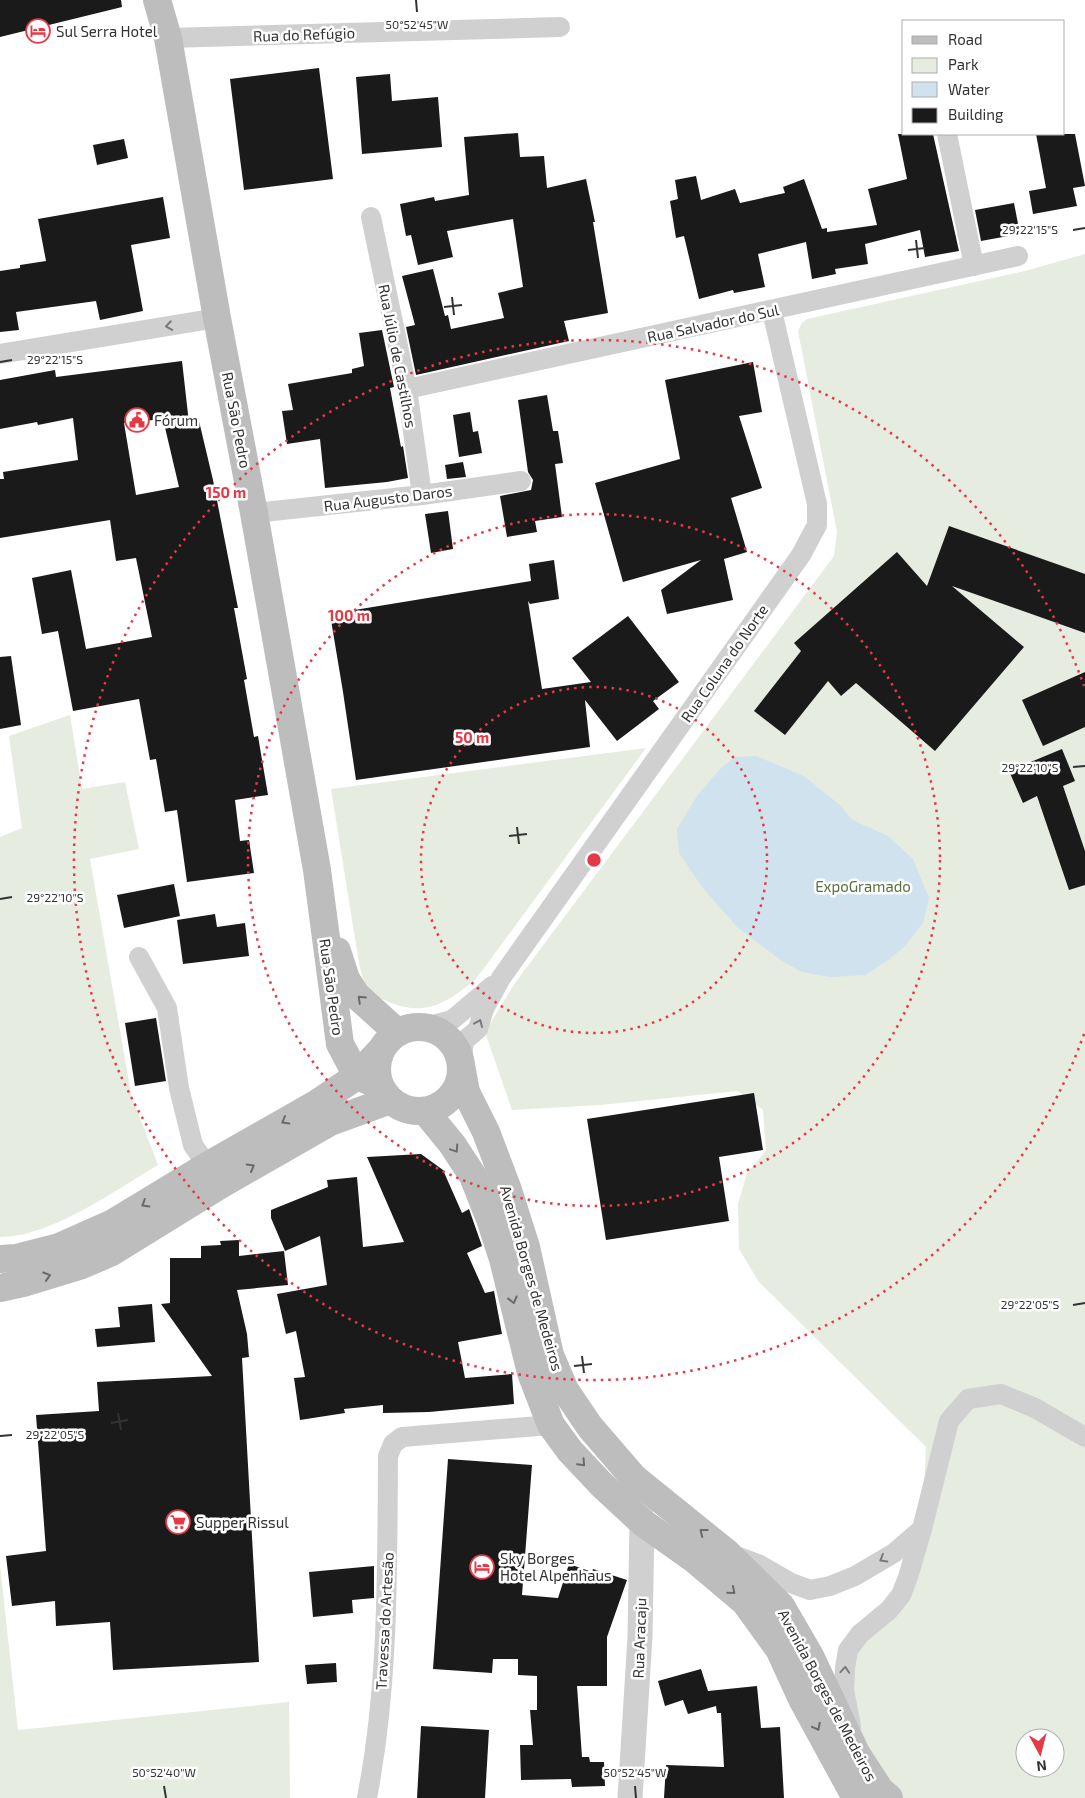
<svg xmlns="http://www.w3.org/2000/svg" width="1085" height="1798" viewBox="0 0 1085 1798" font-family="'Exo 2',sans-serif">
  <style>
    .green { fill: #e6ecdf; fill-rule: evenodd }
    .water { fill: #cfe2ee }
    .building { fill: #1a1a1a; fill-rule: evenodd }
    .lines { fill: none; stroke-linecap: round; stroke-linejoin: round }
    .minor { stroke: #d0d0d0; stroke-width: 20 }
    .tertiary { stroke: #d0d0d0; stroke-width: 25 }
    .secondary { stroke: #bdbdbd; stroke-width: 28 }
    .oneway { stroke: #7a7a7a }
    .oneway2 { stroke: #6a6a6a }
    .ticks { fill: none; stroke: #333; stroke-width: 2 }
    .ring { fill: none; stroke: #e63946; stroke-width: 2.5; stroke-dasharray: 2.5 5 }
    .labels { text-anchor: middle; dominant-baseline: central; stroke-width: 5; stroke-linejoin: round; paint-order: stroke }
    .poi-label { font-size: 15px; fill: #333; stroke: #fff; text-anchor: start }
    .street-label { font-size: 15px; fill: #333; stroke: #fff }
    .park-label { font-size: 15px; fill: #56703f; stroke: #fff }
    .ticks-label { font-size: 12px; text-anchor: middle; fill: #333; stroke: #fff; stroke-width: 5; stroke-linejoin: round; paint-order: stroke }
    .centre { fill: #e63946; stroke: #fff; stroke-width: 2.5 }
    .ring-label { font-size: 15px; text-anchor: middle; font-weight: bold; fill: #e63946; stroke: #fff; stroke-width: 5; stroke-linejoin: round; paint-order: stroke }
  </style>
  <rect width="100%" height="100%" fill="#fff"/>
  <g class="green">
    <path d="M1085,254V1798H889L856,1753L845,1668L890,1609L922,1529L926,1447L759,1282L739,1249L738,1204L747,1173L766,1151L763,1110L738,1091L600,1105L512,1110L485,1032L515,983L834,556L837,532L798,331L802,323L807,319L1025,271ZM1025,1738H1055V1768H1025Z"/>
    <path d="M70,715L82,789L125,782L139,849L90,859L131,1094L158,1165C114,1191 51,1237 0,1237V837L22,828L9,736Z"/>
    <path d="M646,748L476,979C447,1003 424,1018 387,1001C381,999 371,994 367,989C363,982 361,971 359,963L331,789Z"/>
    <polygon points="0,1565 18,1730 289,1702 290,1798 0,1798"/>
  </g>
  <polygon class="water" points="756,756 804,776 841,806 852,820 888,836 913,859 929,898 923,923 905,946 887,961 865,975 830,977 802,972 782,961 737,927 702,887 679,853 677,829 697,796 719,770 735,757"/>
  <g class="building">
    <polygon points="0,0 121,0 122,7 0,37"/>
    <polygon points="319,68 333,179 244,190 230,79"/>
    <polygon points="390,74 392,101 438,97 442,147 362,154 356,77"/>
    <polygon points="518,133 520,157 544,156 547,188 586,179 595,222 593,222 608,313 564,321 569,341 416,375 406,327 415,325 402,276 433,269 445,316 448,315 451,329 504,318 498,293 523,287 513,219 447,231 453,257 418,265 411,235 406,236 400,204 434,197 435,201 469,195 464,137"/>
    <polygon points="898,134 933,134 959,251 925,257 920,230 865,244 868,264 835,269 836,274 812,279 806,242 758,254 765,287 734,293 733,290 699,299 684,236 676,238 670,201 678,199 675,180 696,176 701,200 735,189 740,203 785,193 783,187 804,179 822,229 827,228 827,232 877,225 868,189 907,179"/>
    <polygon points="1036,134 1075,134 1085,186 1073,188 1077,206 1033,214 1029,191 1046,188"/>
    <polygon points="124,139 128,158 97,165 93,145"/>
    <polygon points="163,197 170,238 131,245 143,311 100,320 96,301 16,312 19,330 0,332 0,271 20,268 20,265 46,261 38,219"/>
    <polygon points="1014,203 1020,234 981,241 975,210"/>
    <polygon points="382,330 394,387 390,388 401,447 403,446 408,478 387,482 325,488 320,439 287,444 282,411 293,410 288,384 352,373 352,369 364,366 359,333"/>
    <path d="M182,361L189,423L199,421L213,480L238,608H234L247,679L244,680L254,737L258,736L268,795L235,800L240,841L249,840L254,873L187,882L177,810L165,812L156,759L150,760L139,699L73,711L58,631L42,634L32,578L71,570L86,649L152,637L136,558L116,561L110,520L0,538V479H4L3,472L78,460L73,418L38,425L37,422L0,429V380L55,370L56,377ZM163,419L179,487L136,495L124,423Z"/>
    <polygon points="753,362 762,412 739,416 762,488 731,498 747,552 724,559 733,600 667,614 661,590 701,560 623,582 595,483 680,459 665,380"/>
    <polygon points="547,395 553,431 558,431 563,463 555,464 562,517 535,521 537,532 507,537 500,496 531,490 533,480 528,472 518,400"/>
    <polygon points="470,412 473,432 478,431 482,453 459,457 453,415"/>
    <polygon points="463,462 466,477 447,479 445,465"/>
    <polygon points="448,511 453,549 431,553 425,514"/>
    <polygon points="949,526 1085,574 1085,633 952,586 1024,647 935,751 856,683 841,696 828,681 785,735 754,711 801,651 794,643 897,552 927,586"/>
    <polygon points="554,560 559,599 530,604 528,601 542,689 591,682 572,658 628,616 679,682 653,701 659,709 617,741 585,700 590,747 356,780 343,692 330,614 531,581 529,564"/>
    <polygon points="11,656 21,725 0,729 0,657"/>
    <polygon points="1085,672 1085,727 1043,746 1022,700"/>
    <polygon points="1062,749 1075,781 1063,786 1085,851 1085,885 1069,890 1037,796 1023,803 1009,771"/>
    <polygon points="174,884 180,916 124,928 117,895"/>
    <polygon points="215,914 217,927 245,923 249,956 183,964 177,920"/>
    <polygon points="156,1018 166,1081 135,1086 125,1023"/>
    <polygon points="754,1093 763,1150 719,1157 729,1221 606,1240 587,1119"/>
    <polygon points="421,1154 443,1170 462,1213 469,1209 482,1246 467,1253 485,1293 494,1291 502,1334 458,1342 465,1378 512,1374 514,1404 429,1412 383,1413 383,1405 344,1409 345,1413 300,1420 294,1378 305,1377 296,1331 286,1334 277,1294 327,1285 320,1236 285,1251 271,1218 271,1210 328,1187 327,1180 357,1177 363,1247 404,1242 367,1157"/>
    <polygon points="239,1240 239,1256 284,1251 288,1285 237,1290 247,1334 249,1357 242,1358 259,1662 113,1670 110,1622 56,1626 55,1601 12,1606 6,1556 46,1551 36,1415 99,1411 97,1382 212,1376 161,1304 170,1303 170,1258 201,1258 201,1246 221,1245 220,1241"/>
    <polygon points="152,1304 155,1342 97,1347 95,1329 120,1327 118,1307"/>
    <polygon points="448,1459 532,1465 522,1595 558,1598 569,1564 592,1572 593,1569 627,1580 607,1637 607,1686 577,1686 582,1757 589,1757 590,1762 604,1762 605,1786 572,1787 571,1779 521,1780 520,1745 533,1745 530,1710 537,1710 537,1676 518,1675 518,1659 493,1659 492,1673 433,1669"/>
    <polygon points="374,1566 374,1598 352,1600 353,1613 313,1617 309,1572"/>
    <polygon points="336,1663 337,1682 307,1684 305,1665"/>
    <polygon points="701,1669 708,1691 757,1686 761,1728 780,1727 784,1798 664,1798 666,1765 724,1767 721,1713 717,1713 716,1706 688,1714 683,1700 665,1706 658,1681"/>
    <polygon points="421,1726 489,1730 485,1798 417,1798"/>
  </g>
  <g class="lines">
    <g class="minor">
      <polyline points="168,38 560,27"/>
      <polyline points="947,134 974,266"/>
      <polyline points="371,217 407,389 422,495"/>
      <polyline points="0,354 217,318"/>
      <polyline points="407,389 1018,256"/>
      <polyline points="254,513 422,495 521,481"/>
      <polyline points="139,957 167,1008 179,1088 193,1145 215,1177"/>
      <polyline points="426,1027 452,1020 492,986"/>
      <polyline points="461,1065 464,1041 478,1029 484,1009 501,978 801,555 817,525 817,504 772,311"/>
      <polyline points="734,1555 758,1564 791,1583 810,1590 830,1586 855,1576 894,1553 922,1529"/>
      <polyline points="851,1726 844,1690 845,1668 848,1650 860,1634 889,1610 901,1595 908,1577 922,1529 949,1421 968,1399 1001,1394 1035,1408 1085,1437"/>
      <path d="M367,1798C389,1684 387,1571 388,1456L393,1444L402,1437L551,1425"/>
    </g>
    <polyline class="tertiary" points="630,1798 640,1637 642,1522 639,1506"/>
    <g class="secondary">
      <polyline points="157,0 168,38 217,318 254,513 317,870 340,1044 357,1076 379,1085"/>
      <polyline points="337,951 346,979 356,995 397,1032"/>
      <circle cx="419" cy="1069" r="42"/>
      <polyline points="461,1065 466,1092 486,1132 508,1190 526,1247 550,1355 565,1390 590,1427 634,1478 727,1553 781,1606 810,1656 856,1753 880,1790 889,1798"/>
      <polyline points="425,1111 452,1144 473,1176 490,1219 503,1259 531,1373 551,1425 570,1451 602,1485 642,1522 694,1559 745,1602 779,1649 802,1699 856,1798"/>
      <polyline points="0,1259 16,1258 59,1247 113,1223 207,1166 316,1104 357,1076 380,1051"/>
      <polyline points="0,1288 23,1283 82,1265 110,1253 220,1185 330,1122 390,1100"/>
    </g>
  </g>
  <defs><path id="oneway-chevron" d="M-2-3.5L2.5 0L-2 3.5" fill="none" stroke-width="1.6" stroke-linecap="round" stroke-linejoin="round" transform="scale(1.25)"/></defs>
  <g class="oneway">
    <use href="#oneway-chevron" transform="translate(169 326) rotate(171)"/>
    <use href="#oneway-chevron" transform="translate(479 1023) rotate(-67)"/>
    <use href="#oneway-chevron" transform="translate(883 1559) rotate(150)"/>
    <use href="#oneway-chevron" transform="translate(845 1670) rotate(-86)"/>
  </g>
  <g class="oneway2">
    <use href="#oneway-chevron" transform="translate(361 999) rotate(-136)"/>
    <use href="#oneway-chevron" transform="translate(285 1121) rotate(150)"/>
    <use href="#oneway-chevron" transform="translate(455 1149) rotate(56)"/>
    <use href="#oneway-chevron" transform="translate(251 1167) rotate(-30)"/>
    <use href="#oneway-chevron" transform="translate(145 1204) rotate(149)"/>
    <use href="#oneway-chevron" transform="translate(47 1276) rotate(-17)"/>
    <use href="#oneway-chevron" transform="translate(513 1300) rotate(76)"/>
    <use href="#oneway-chevron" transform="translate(582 1463) rotate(47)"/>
    <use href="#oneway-chevron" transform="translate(703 1532) rotate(-142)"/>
    <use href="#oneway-chevron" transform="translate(732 1591) rotate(40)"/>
    <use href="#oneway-chevron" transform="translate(817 1727) rotate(62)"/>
  </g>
  <path class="ticks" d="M416,0L417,12M1073,230L1085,228M916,240L918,258M908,250L925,248M452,297L454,315M444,307L462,305M0,362L12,360M1073,767L1085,766M517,827L519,844M509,836L527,834M0,899L12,897M1073,1305L1085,1303M582,1356L584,1373M574,1366L592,1364M118,1413L121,1430M111,1423L128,1420M0,1436L12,1435M164,1786L166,1798M635,1786L636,1798"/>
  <g class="ring">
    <circle cx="594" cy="860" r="173"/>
    <circle cx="594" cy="860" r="346"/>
    <path d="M1084 1034A520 520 0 1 1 1084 686"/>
  </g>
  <defs>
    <g id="hotel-ring" transform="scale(1.25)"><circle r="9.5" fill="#fff" stroke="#e63946" stroke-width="1.5"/><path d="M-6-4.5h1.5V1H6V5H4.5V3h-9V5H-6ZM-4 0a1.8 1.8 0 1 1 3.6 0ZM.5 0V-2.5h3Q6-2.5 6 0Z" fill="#e63946"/></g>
    <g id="civic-ring" transform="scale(1.25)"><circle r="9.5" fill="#fff" stroke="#e63946" stroke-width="1.5"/><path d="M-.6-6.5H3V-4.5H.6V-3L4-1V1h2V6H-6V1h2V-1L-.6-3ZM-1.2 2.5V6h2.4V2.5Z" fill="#e63946"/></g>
    <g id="supermarket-ring" transform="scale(1.25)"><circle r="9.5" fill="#fff" stroke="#e63946" stroke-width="1.5"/><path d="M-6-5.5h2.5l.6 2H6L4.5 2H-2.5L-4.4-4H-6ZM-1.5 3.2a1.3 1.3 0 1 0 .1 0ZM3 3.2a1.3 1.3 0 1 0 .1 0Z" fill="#e63946"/></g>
  </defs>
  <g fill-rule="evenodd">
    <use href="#hotel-ring" x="38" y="31"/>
    <use href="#civic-ring" x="137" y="420"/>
    <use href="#supermarket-ring" x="178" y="1522"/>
    <use href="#hotel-ring" x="482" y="1567"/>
  </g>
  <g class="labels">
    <g class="poi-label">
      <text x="56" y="31">Sul Serra Hotel</text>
      <text x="154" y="420">Fórum</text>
      <text x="196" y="1522">Supper Rissul</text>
      <text x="500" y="1558">Sky Borges<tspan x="500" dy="17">Hotel Alpenhaus</tspan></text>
    </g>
    <g class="street-label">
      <text transform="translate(304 34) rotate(-2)">Rua do Refúgio</text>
      <text transform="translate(713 323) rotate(-12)">Rua Salvador do Sul</text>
      <text transform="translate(398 356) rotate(79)">Rua Júlio de Castilhos</text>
      <text transform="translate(237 420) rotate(79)">Rua São Pedro</text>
      <text transform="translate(388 498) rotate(-7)">Rua Augusto Daros</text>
      <text transform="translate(724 663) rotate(-55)">Rua Coluna do Norte</text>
      <text transform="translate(332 987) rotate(82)">Rua São Pedro</text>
      <text transform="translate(532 1278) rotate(74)">Avenida Borges de Medeiros</text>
      <text transform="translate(384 1621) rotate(-87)">Travessa do Artesão</text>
      <text transform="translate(639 1638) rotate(-88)">Rua Aracaju</text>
      <text transform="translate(828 1695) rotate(62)">Avenida Borges de Medeiros</text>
    </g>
    <g class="park-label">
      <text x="863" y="886">ExpoGramado</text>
    </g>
  </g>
  <g class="ticks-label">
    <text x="417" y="29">50°52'45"W</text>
    <text x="1030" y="234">29°22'15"S</text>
    <text x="55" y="364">29°22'15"S</text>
    <text x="1030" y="772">29°22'10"S</text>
    <text x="55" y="902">29°22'10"S</text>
    <text x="1030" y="1309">29°22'05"S</text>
    <text x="55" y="1439">29°22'05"S</text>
    <text x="164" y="1777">50°52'40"W</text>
    <text x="635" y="1777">50°52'45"W</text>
  </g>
  <circle cx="594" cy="860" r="8" class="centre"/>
  <g class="ring-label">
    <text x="226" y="498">150 m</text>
    <text x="349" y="621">100 m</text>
    <text x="472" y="743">50 m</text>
  </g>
  <rect x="902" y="20" width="162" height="115" fill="#ffffff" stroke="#adadad"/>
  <rect x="912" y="36" width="25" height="8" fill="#bdbdbd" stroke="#adadad"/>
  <text x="948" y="45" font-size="15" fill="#333333">Road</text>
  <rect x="912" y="58" width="25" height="15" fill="#e6ecdf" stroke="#adadad"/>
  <text x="948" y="70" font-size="15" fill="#333333">Park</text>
  <rect x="912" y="82" width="25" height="15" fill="#cfe2ee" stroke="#adadad"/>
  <text x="948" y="95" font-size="15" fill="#333333">Water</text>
  <rect x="912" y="108" width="25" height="15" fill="#1a1a1a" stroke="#adadad"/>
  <text x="948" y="120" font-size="15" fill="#333333">Building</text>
  <g transform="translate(1040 1753) rotate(173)"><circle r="24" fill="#ffffff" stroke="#adadad"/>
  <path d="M0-4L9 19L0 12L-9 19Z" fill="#e63946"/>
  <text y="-8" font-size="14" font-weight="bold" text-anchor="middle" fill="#333333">N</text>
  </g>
</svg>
